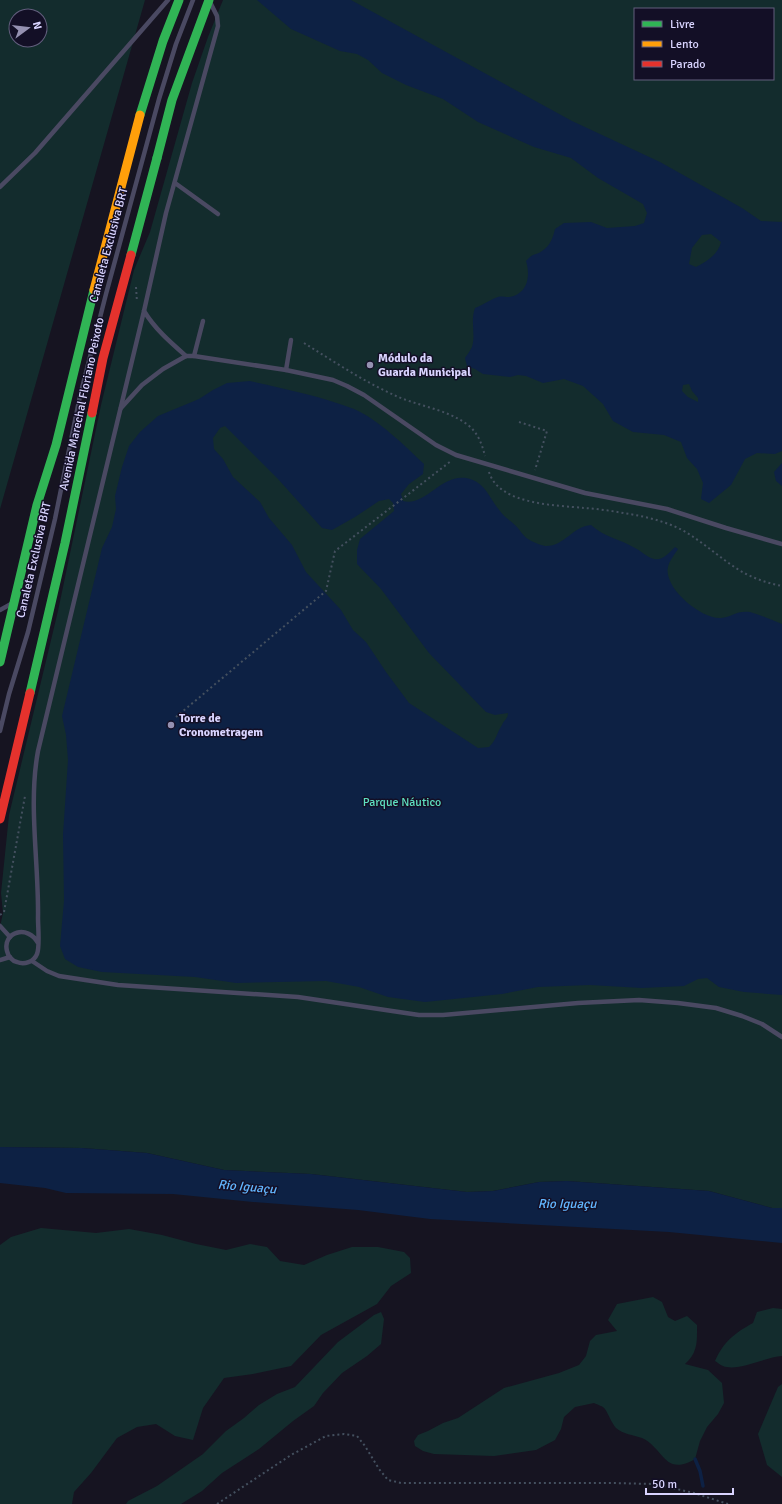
<svg xmlns="http://www.w3.org/2000/svg" width="782" height="1504" viewBox="0 0 782 1504" font-family="Signika,sans-serif">
  <style>
    .green { fill: #132c2d; fill-rule: evenodd }
    .water { fill: #0d2144; fill-rule: evenodd }
    .lines { fill: none; stroke-linecap: round; stroke-linejoin: round }
    .stream { stroke: #0d2144; stroke-width: 3.5 }
    .path { stroke: #44505f; stroke-width: 2; stroke-dasharray: 2 3; stroke-linecap: butt }
    .lane { stroke: #4a4962; stroke-width: 4.5 }
    .fast { stroke: #30b455; stroke-width: 9 }
    .slow { stroke: #ff9f0a; stroke-width: 9 }
    .jam { stroke: #e5322d; stroke-width: 9 }
    .fast-bridge { stroke: #30b455; stroke-width: 9 }
    .poi-dot { fill: #9591b1; stroke: #130f26; stroke-width: 1.5 }
    .labels { text-anchor: middle; dominant-baseline: central; stroke-width: 3; stroke-linejoin: round; paint-order: stroke }
    .street-label { font-size: 12px; fill: #d9d4ff; stroke: #130f26 }
    .poi-label { font-size: 12px; font-weight: bold; fill: #d9d4ff; stroke: #130f26; text-anchor: start }
    .park-label { font-size: 12px; fill: #5fe0c0; stroke: #130f26 }
    .water-label { font-size: 13px; font-style: italic; fill: #62b6ff; stroke: #130f26 }
  </style>
  <rect width="100%" height="100%" fill="#161421"/>
  <g class="green">
    <path d="M0,0H145L0,509ZM16,16H40V40H16Z"/>
    <path d="M223,0H782V1208H772L709,1191L567,1181L539,1182L493,1191L467,1192L311,1174L224,1170L147,1153L82,1148L0,1147V927L3,913L1,893L9,815L58,611L101,405L134,270L150,232L192,83L208,37ZM635,9H773V79H635Z"/>
    <polygon points="41,1228 96,1233 129,1229 162,1235 196,1244 226,1250 250,1244 267,1247 280,1261 304,1265 327,1255 352,1247 378,1247 404,1252 410,1258 411,1273 391,1286 377,1304 321,1335 291,1366 253,1374 224,1378 203,1408 193,1440 175,1436 156,1424 137,1427 117,1438 91,1473 74,1492 72,1504 0,1504 0,1245 11,1237"/>
    <path d="M653,1297L662,1302L668,1317L675,1321L687,1316L697,1325C697,1342 698,1352 685,1364L708,1370L722,1383L724,1403L718,1414L707,1427L700,1441L695,1459C664,1477 664,1448 642,1438C633,1435 623,1434 616,1428C611,1422 609,1415 605,1409C603,1406 598,1405 594,1403L575,1407L564,1417L561,1429L555,1440L536,1450L494,1456L434,1454L423,1451L415,1446L414,1441L418,1435L428,1431L443,1423L458,1418L504,1388L559,1373L579,1365L586,1356L590,1341L596,1335L617,1331L608,1320L617,1304Z"/>
    <path d="M773,1308L782,1309V1356C765,1357 738,1372 723,1366C720,1365 717,1362 715,1361C724,1341 735,1333 753,1323L757,1312Z"/>
    <polygon points="381,1312 384,1319 381,1344 367,1356 342,1373 323,1393 314,1406 293,1421 259,1449 222,1473 202,1491 181,1504 126,1504 128,1501 157,1486 203,1454 226,1431 244,1418 259,1405 277,1394 295,1387 338,1342 374,1315"/>
    <polygon points="782,1384 782,1477 767,1465 758,1434 778,1387"/>
  </g>
  <g class="water">
    <path d="M257,0H351L572,121L660,162L742,208L761,221L782,222V451L775,454L757,453L745,459L731,485L709,503L701,499L703,483L697,469L687,458L681,442L664,435L633,432L613,421L603,404L583,386L564,379L543,383L526,376L518,375L510,377L483,374L475,369L467,366L465,358C467,355 470,351 472,347C476,334 470,322 475,308C483,305 493,298 498,297C501,296 505,297 508,297C527,295 531,277 526,261C534,252 535,256 542,251C550,246 553,238 555,229L564,223L591,222L607,228L635,226L644,223L647,213L643,204L598,178L571,158L534,147L478,122L443,99L406,85L382,73L368,60L357,54L340,51L291,29ZM711,234L721,242C718,255 707,261 696,267L689,264L692,248L702,235ZM689,384L692,391L698,398V402L688,397L682,391L683,385Z"/>
    <path d="M250,381C285,389 321,396 354,409C379,420 405,446 424,464L423,474L409,484L401,494L403,501C425,507 441,474 466,478C485,481 489,498 500,511C504,517 511,521 516,526C520,530 523,536 528,539C532,542 541,545 545,546C564,547 573,526 591,525C604,537 620,539 635,548C641,551 648,558 654,559C663,561 670,552 675,547L678,549C675,554 669,561 668,567C663,588 702,620 721,618C732,617 737,610 750,612C761,615 772,620 782,624V995L744,992L719,987L707,978L698,979L684,986L642,988L590,985L538,987L502,994L425,1002L388,997L359,987L326,981L236,983L195,977L102,972L78,967L65,959L60,946L64,901L63,835L68,760L66,735L62,716L102,548L112,527L116,509L115,496L122,467L129,446L140,432L158,416L199,399L213,390L227,383ZM225,426L278,479L322,528L332,530L355,517L379,501L389,499L393,503L394,511L360,539L357,550V564L381,589L429,653L486,712L495,715L508,713C508,719 504,720 502,725C496,734 497,739 489,747L478,748L409,703L386,672L366,642L353,630L341,610L306,572L292,545L269,518L260,502L233,477L223,459L214,449L213,438L220,428Z"/>
    <polygon points="782,463 782,486 776,481 774,472"/>
    <polygon points="0,1147 82,1148 147,1153 224,1170 311,1174 467,1192 493,1191 539,1182 567,1181 709,1191 772,1208 782,1208 782,1243 669,1232 430,1219 358,1210 253,1202 173,1194 66,1193 45,1188 0,1183"/>
  </g>
  <g class="lines">
    <polyline class="stream" points="695,1459 700,1471 703,1486"/>
    <g class="path">
      <polyline points="136,287 137,302"/>
      <path d="M304,343C333,361 363,381 394,395C417,406 447,409 468,425C478,433 482,444 485,456"/>
      <polyline points="519,422 547,431 535,470"/>
      <path d="M489,472C499,505 556,505 584,508C601,509 618,512 635,515C652,518 669,523 684,531C704,543 720,558 739,570C752,578 767,583 782,586"/>
      <polyline points="176,717 326,591 335,551 451,461"/>
      <polyline points="0,915 4,912 25,796"/>
      <polyline points="217,1504 291,1455 326,1436 344,1434 357,1436 365,1446 379,1469 388,1480 401,1483 611,1483 655,1484 694,1493 728,1504"/>
    </g>
    <g class="lane">
      <polyline points="175,183 218,214"/>
      <polyline points="0,187 35,153 168,0"/>
      <path d="M144,311C155,329 170,342 186,356"/>
      <polyline points="194,356 203,321"/>
      <polyline points="286,370 291,340"/>
      <polyline points="121,408 142,385 163,369 186,356 194,356 286,370 333,380 347,386 364,395 436,445 456,455 585,493 667,509 726,528 782,544"/>
      <polyline points="0,610 11,604"/>
      <polyline points="0,731 9,694 28,632 55,519 80,396 106,294 159,99 176,44 193,0"/>
      <polyline points="0,926 10,937"/>
      <path d="M38,943C28,924 2,932 7,951C8,956 12,961 17,962C24,965 34,962 37,954C40,947 38,927 38,918C39,863 28,805 38,751L144,311L166,213L218,26L217,16L211,4"/>
      <polyline points="0,960 10,957"/>
      <polyline points="32,961 47,971 59,976 118,985 298,997 419,1015 443,1015 578,1003 639,1000 678,1003 716,1008 742,1016 762,1024 782,1037"/>
    </g>
    <g class="fast">
      <polyline points="140,115 163,41 179,0"/>
      <polyline points="131,255 157,158"/>
      <polyline points="0,662 37,505 56,445 94,290"/>
      <polyline points="30,693 65,543 92,413"/>
    </g>
    <polyline class="slow" points="94,290 140,115"/>
    <g class="jam">
      <polyline points="92,413 103,358 131,255"/>
      <polyline points="0,819 30,693"/>
    </g>
    <polyline class="fast-bridge" points="157,158 172,100 209,0"/>
  </g>
  <g class="poi-dot">
    <circle cx="370" cy="365" r="4"/>
    <circle cx="171" cy="725" r="4"/>
  </g>
  <g class="labels">
    <g class="street-label">
      <text transform="translate(109 245) rotate(-75)">Canaleta Exclusiva BRT</text>
      <text transform="translate(82 404) rotate(-78)">Avenida Marechal Floriano Peixoto</text>
      <text transform="translate(34 560) rotate(-77)">Canaleta Exclusiva BRT</text>
    </g>
    <g class="poi-label">
      <text x="378" y="358">Módulo da<tspan x="378" dy="14">Guarda Municipal</tspan></text>
      <text x="179" y="718">Torre de<tspan x="179" dy="14">Cronometragem</tspan></text>
    </g>
    <g class="park-label">
      <text x="402" y="802">Parque Náutico</text>
    </g>
    <g class="water-label">
      <text transform="translate(247 1187) rotate(5)">Rio Iguaçu</text>
      <text x="567" y="1204">Rio Iguaçu</text>
    </g>
  </g>
  <rect x="634" y="8" width="140" height="72" fill="#130f26" stroke="#625e7d"/>
  <rect x="642" y="21" width="20" height="6" fill="#30b455" stroke="#625e7d"/>
  <text x="670" y="28" font-size="12" fill="#d9d4ff">Livre</text>
  <rect x="642" y="41" width="20" height="6" fill="#ff9f0a" stroke="#625e7d"/>
  <text x="670" y="48" font-size="12" fill="#d9d4ff">Lento</text>
  <rect x="642" y="61" width="20" height="6" fill="#e5322d" stroke="#625e7d"/>
  <text x="670" y="68" font-size="12" fill="#d9d4ff">Parado</text>
  <g transform="translate(28 28) rotate(75)"><circle r="19" fill="#130f26" stroke="#625e7d"/>
  <path d="M0-3L7 15L0 10L-7 15Z" fill="#9591b1"/>
  <text y="-6" font-size="11" font-weight="bold" text-anchor="middle" fill="#d9d4ff">N</text>
  </g>
  <path d="M646 1488v6h87v-6" fill="none" stroke="#d9d4ff" stroke-width="2"/>
  <text x="652" y="1488" font-size="12" fill="#d9d4ff" stroke="#130f26" stroke-width="3" paint-order="stroke">50 m</text>
</svg>
